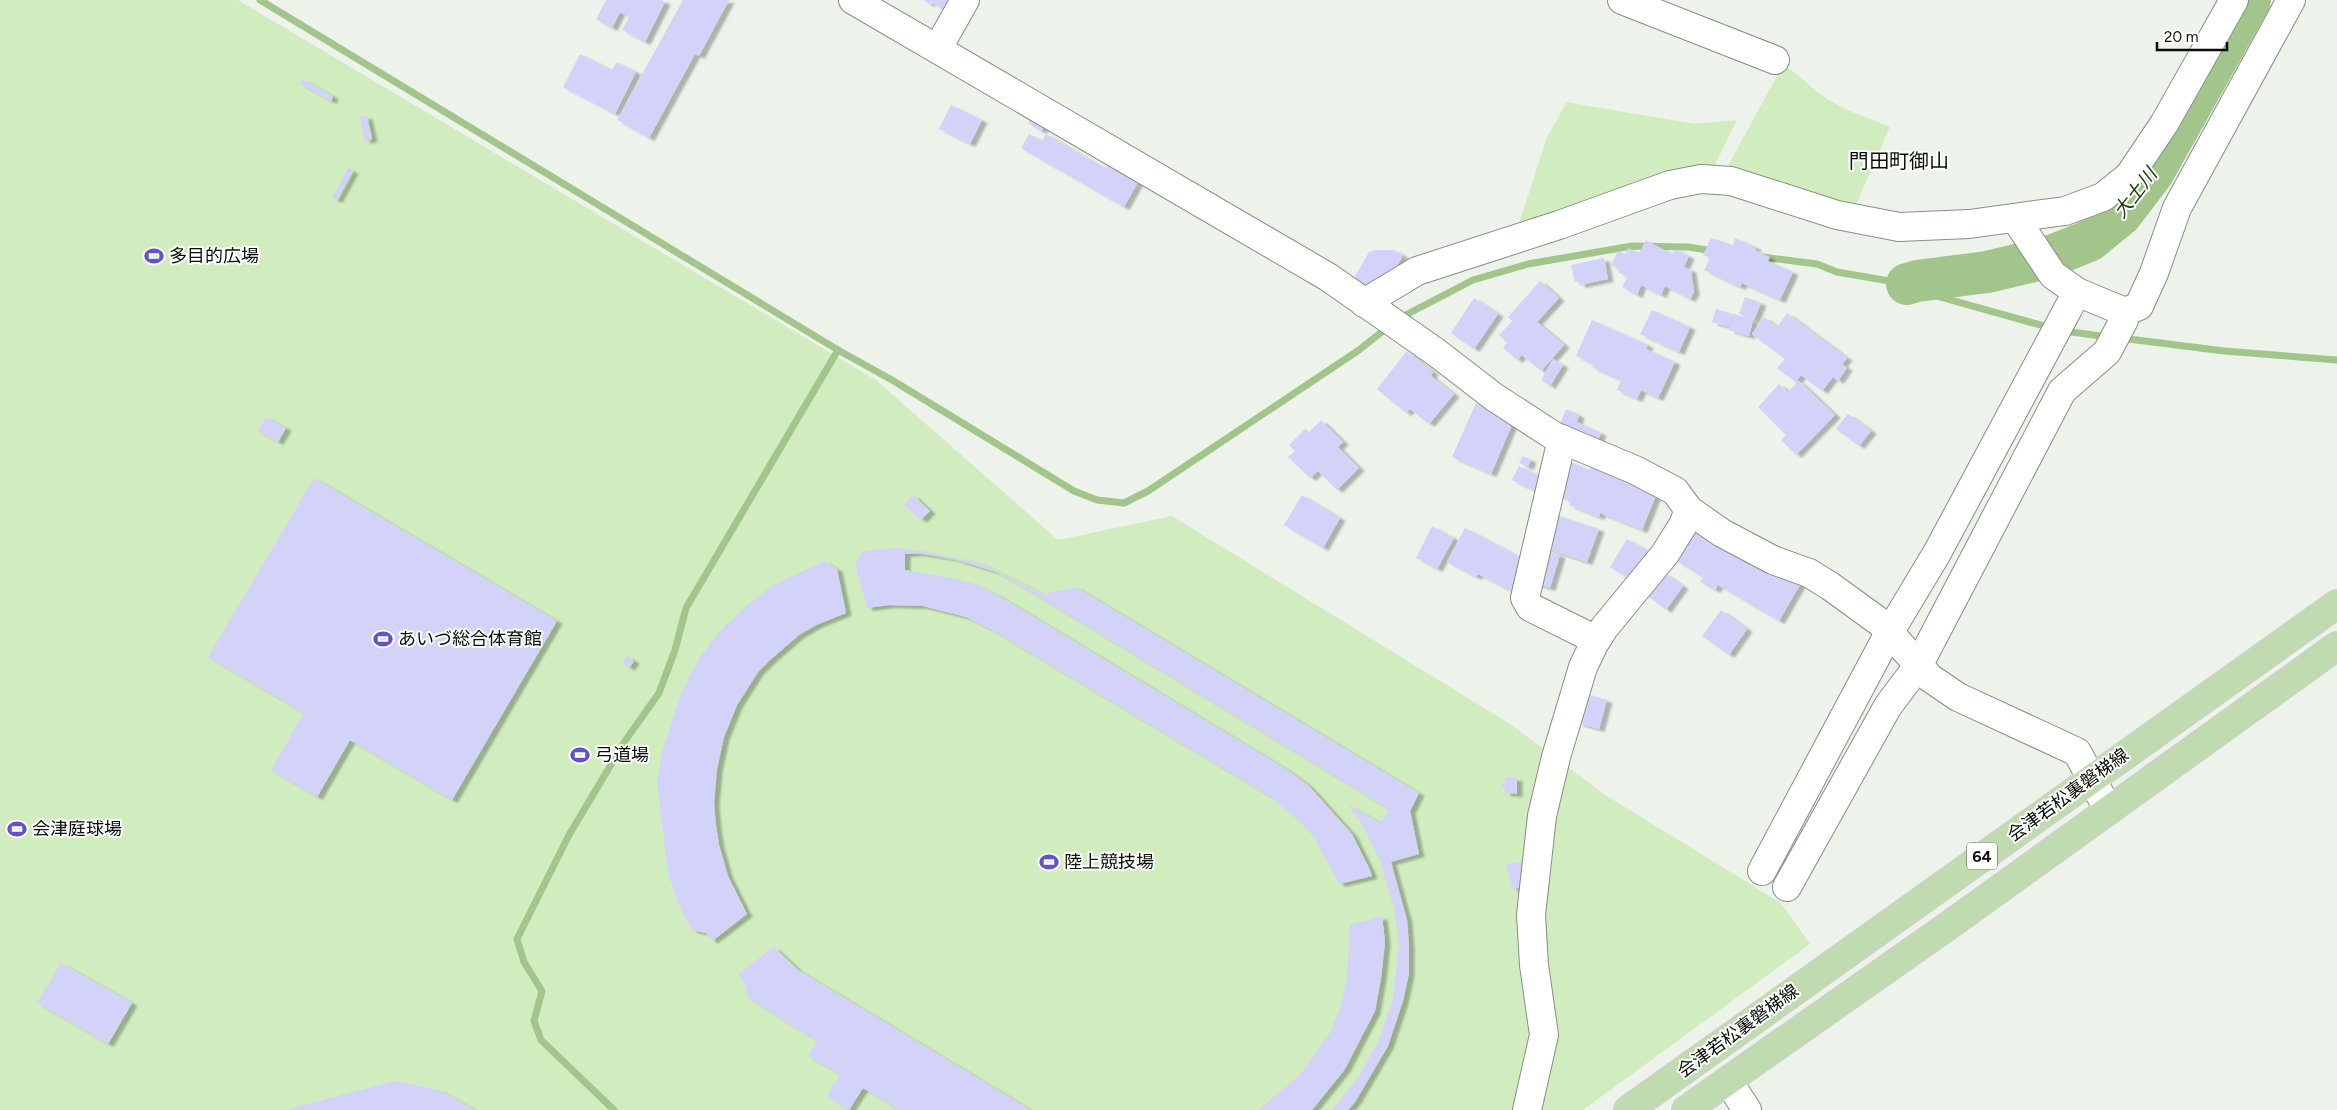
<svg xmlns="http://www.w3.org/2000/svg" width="2337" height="1110" viewBox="0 0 2337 1110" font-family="Figtree,'Noto Sans JP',sans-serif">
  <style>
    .green { fill: #d1edbf }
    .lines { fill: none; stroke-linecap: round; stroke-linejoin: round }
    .stream { stroke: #a2c58c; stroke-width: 7 }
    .river { stroke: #a2c58c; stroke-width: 42 }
    .building { fill: #d3d2f8; filter: url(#shadow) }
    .minor-casing { stroke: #888d85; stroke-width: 30 }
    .major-casing { stroke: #cecece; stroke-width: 30 }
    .minor { stroke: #fff; stroke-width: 28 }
    .major { stroke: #c1dbb1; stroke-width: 28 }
    .labels { text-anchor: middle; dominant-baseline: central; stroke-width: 4; stroke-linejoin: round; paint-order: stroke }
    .shield { fill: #fcfffb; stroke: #535552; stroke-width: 1 }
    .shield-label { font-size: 16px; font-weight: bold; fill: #0a0c09 }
    .poi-label { font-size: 18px; fill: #0a0c09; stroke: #fcfffb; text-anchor: start }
    .street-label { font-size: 18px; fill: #0a0c09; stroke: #fcfffb }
    .water-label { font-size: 19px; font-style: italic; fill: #1f350d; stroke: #fcfffb }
    .quarter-label { font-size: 20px; fill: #0a0c09; stroke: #fcfffb }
  </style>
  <defs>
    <filter id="shadow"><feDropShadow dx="5.5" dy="3" stdDeviation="1" flood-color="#0004"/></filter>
  </defs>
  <rect width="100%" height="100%" fill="#edf3ea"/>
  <g class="green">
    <polygon points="0,0 238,0 876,380 1058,540 1172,516 1510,724 1607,796 1781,903 1810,944 1583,1110 0,1110"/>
    <path d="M1783,65C1798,73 1807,84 1820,94C1839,109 1867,117 1890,127L1854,209L1725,171Z"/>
    <polygon points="1567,102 1695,124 1737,120 1712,171 1516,232 1547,137"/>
  </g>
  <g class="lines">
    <g class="stream">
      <polyline points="260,0 838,350 892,380 1074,491 1097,500 1124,503 1148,491 1359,350 1388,327"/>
      <polyline points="1762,257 1817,264 1837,272 1907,284 1915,290 2051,328"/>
      <polyline points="1398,319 1473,280 1528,264 1632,246 1688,247 1714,251"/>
      <polyline points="2064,331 2108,337"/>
      <polyline points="2121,338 2224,351 2337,360"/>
      <polyline points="614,1110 541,1040 534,1021 542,991 524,962 517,939 569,835 625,741 659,693 675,650 686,608 838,350"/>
    </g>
    <polyline class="river" points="1907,284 1917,281 1987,272 2046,258 2089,241 2121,215 2153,173 2250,0"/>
  </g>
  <g class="building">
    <polygon points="606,0 661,0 665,2 645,42 622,30 629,17 620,12 612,28 596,19"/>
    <polygon points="683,0 729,0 699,56 695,54 649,138 617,120"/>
    <polygon points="923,0 952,0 945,12 931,1 929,4"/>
    <polygon points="580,54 612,70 617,62 636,72 615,114 563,87"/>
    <polygon points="303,79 333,96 331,101 300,84"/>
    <polygon points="951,105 982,120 970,144 939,129"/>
    <polygon points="1034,112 1048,121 1041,131 1028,123"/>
    <polygon points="367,116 372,139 365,141 360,117"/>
    <polygon points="1029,134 1042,141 1046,134 1106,169 1113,157 1142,175 1124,207 1021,148"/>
    <polygon points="348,168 353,171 337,200 332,198"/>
    <polygon points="1711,238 1733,245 1735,238 1756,247 1755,250 1770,257 1768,261 1793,272 1780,300 1742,283 1740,287 1704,270 1710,258 1703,255"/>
    <polygon points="1646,240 1673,254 1675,249 1689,256 1684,267 1691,270 1694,292 1690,299 1665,286 1661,295 1641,285 1637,295 1622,287 1628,277 1618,272 1620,269 1611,265 1618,251 1625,254 1628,248 1639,253"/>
    <polygon points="1375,250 1394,250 1403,255 1389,280 1372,290 1353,280 1369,252"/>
    <polygon points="1604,258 1608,279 1580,285 1579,281 1575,282 1571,265"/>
    <polygon points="1540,281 1559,298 1537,322 1564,345 1541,371 1522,355 1517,360 1503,348 1507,343 1499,335 1512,321 1508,317"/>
    <polygon points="1745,297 1761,303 1754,320 1739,314"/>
    <polygon points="1474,298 1498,314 1474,349 1451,333"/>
    <polygon points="1716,309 1733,314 1729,327 1712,322"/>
    <polygon points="1652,310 1690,327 1679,352 1640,334"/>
    <polygon points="1787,313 1847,358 1842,364 1847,368 1838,381 1833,377 1822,391 1801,375 1796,382 1777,368 1785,359 1752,334 1764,317 1777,327"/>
    <polygon points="1734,314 1753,320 1749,336 1729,330"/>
    <polygon points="1592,320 1648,345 1646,349 1675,362 1658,398 1641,390 1637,399 1617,390 1621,380 1592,367 1593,364 1576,356"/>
    <polygon points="1407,351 1433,372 1431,376 1454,394 1429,424 1410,409 1406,413 1377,389"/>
    <polygon points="1553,359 1563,365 1550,386 1541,380"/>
    <polygon points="1799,381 1835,415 1796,455 1781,440 1786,435 1758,407 1779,384 1788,392"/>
    <polygon points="1476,403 1514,420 1491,474 1452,457"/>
    <polygon points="1566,409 1579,415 1577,422 1601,433 1595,448 1557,431"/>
    <polygon points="1848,414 1871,431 1859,446 1836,429"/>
    <polygon points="266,417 286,428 278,442 258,431"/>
    <polygon points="1321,420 1343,442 1338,447 1359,468 1337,490 1318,471 1310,478 1288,457 1295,451 1289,445 1305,429 1309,432"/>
    <polygon points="1523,456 1531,460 1528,467 1519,463"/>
    <polygon points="1563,459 1590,470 1593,463 1634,480 1632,486 1656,495 1642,530 1600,513 1599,517 1569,505 1571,501 1556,494"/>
    <polygon points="1519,466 1541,476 1534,490 1512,480"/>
    <polygon points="314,478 557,621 452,800 350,740 317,797 271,770 304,713 208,657"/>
    <polygon points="913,495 930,511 921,520 904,505"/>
    <polygon points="1302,495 1340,518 1323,548 1284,525"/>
    <polygon points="1553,514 1599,529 1587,562 1542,547"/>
    <polygon points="1432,526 1454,538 1437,569 1416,558"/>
    <polygon points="1465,528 1528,561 1511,591 1478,574 1476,577 1447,562"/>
    <polygon points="1697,528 1801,583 1779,621 1718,585 1715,590 1700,582 1703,577 1678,562"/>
    <polygon points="1627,539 1647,551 1630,579 1610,567"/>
    <polygon points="895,548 922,551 981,563 1043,594 1076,587 1419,793 1410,811 1419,854 1391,862 1407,920 1409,946 1409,973 1403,1001 1388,1046 1355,1102 1348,1110 1332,1110 1359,1076 1379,1040 1393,999 1399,945 1395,913 1381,863 1363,826 1348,805 1381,823 1389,809 1011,580 996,572 955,559 919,553 905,554 905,570 952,578 975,584 996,594 1286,769 1308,785 1352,834 1369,868 1372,876 1339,884 1314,837 1299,821 1271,797 992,630 966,617 923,606 889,605 867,608 855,563 863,551"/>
    <polygon points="1544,550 1560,555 1550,588 1534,583"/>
    <polygon points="824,561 837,569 846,613 816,625 799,635 770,660 758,672 737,705 724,737 717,769 714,803 716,826 719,845 728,876 747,914 712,941 706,933 692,930 679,906 668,874 657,782 662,752 681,694 698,660 718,633 748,604 774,585"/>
    <polygon points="1664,573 1683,586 1666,610 1647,595"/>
    <polygon points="1721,610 1747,629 1729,655 1702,636"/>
    <polygon points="627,656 634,661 629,668 623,663"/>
    <polygon points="1586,694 1607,700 1599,729 1578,723"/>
    <polygon points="1506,778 1517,778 1517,794 1505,793 1505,788 1502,788 1502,783 1506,783"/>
    <polygon points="1521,862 1526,886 1512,889 1506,864"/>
    <polygon points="1382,916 1385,942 1381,978 1375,1011 1345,1069 1312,1110 1258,1110 1299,1076 1330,1033 1340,1008 1347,979 1350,925"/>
    <polygon points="774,947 798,970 1031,1110 899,1110 863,1088 849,1110 827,1096 840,1074 808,1056 817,1041 748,998 745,984 738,974"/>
    <polygon points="61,963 132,1003 108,1044 37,1003"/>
    <polygon points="394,1081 439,1090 475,1110 285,1110"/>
  </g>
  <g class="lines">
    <g class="minor-casing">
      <g id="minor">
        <polyline points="853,0 1328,277 1437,353 1494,397 1554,436 1635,470 1675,491 1689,510 1683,525 1665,554 1604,628 1594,644 1583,667 1556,757 1542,816 1531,915 1534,965 1544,1035 1527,1110"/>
        <polyline points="1622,0 1775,60"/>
        <polyline points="938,48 965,0"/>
        <polyline points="2015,218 2053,275 2077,292 2125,312 2139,306 2154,273 2177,208 2291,0"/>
        <polyline points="1364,303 1417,271 1559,225 1670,185 1701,179 1731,181 1837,215 1899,227 1969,224 2065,211 2103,197 2129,176 2164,124 2234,0"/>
        <polyline points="1562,439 1525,598 1530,607 1596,640"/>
        <polyline points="1689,510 1722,533 1773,560 1809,573 1830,586 1881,623 1930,678 1958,697 2077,752 2108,809"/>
        <polyline points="1762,871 1889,633 1937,553 2077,292"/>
        <polyline points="1787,887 1888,706 1918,666 2062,391 2107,352 2124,320 2125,312"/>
        <polyline points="1728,1081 1747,1110"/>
      </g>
    </g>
    <g class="major-casing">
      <g id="major">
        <polyline points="1628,1110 2337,604"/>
        <polyline points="1686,1110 1955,921 2337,646"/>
      </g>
    </g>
    <use href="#minor" class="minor"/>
    <use href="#major" class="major"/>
  </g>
  <defs>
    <g id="stadium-bare" transform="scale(1.5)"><path d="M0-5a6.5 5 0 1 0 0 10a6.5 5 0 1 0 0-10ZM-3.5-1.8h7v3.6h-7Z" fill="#6651ca" stroke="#fcfffb" stroke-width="2.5" paint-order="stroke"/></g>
  </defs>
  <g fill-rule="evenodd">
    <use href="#stadium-bare" x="154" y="256"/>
    <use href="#stadium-bare" x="383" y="639"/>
    <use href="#stadium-bare" x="580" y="755"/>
    <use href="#stadium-bare" x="17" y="829"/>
    <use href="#stadium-bare" x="1049" y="862"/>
  </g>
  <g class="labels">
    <rect class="shield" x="1967" y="842.5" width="30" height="27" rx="4"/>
    <g class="shield-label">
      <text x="1982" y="856">64</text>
    </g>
    <g class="poi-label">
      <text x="169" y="256">多目的広場</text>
      <text x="398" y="639">あいづ総合体育館</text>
      <text x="595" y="755">弓道場</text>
      <text x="32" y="829">会津庭球場</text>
      <text x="1064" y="862">陸上競技場</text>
    </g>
    <g class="street-label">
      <text transform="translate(2068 795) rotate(-36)">会津若松裏磐梯線</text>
      <text transform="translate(1738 1031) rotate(-36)">会津若松裏磐梯線</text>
    </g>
    <g class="water-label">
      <text transform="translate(2135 193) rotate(-52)">大土川</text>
    </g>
    <g class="quarter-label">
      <text x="1899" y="161">門田町御山</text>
    </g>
  </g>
  <path d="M2157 42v8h70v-8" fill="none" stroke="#0a0c09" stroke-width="2.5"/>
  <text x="2164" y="42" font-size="15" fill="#0a0c09" stroke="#fcfffb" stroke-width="4" paint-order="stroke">20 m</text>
</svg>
